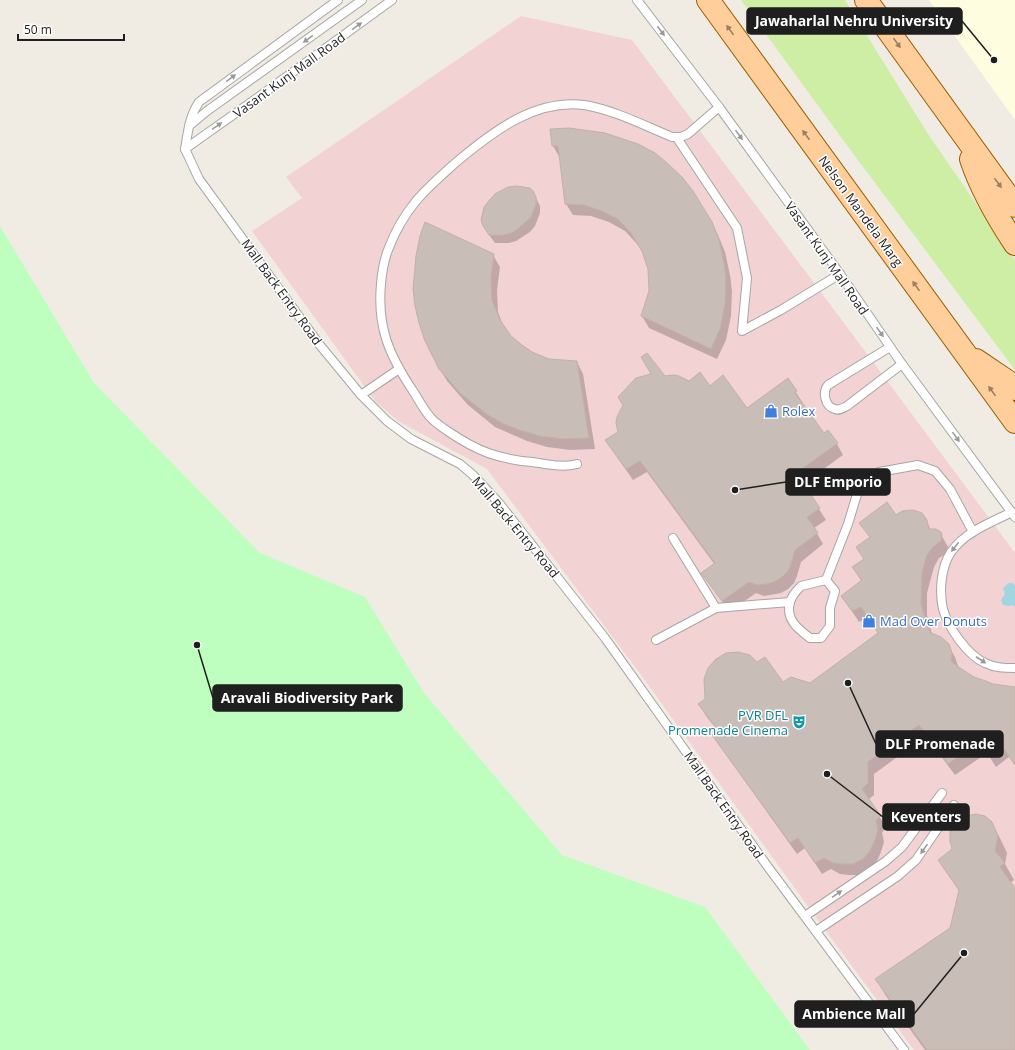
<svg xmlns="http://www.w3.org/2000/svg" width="1015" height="1050" viewBox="0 0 1015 1050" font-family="'Open Sans',sans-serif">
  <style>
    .commercial { fill: #f2d2d3 }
    .education { fill: #fffddf }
    .grass { fill: #ceeea6 }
    .park { fill: #befebf }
    .water { fill: #a1d6e1 }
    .shadow { fill: #0003 }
    .building { fill: #c9bdb7; stroke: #c3b1a5 }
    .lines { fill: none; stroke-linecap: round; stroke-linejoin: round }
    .service-casing { stroke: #a6a6a6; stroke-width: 10 }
    .primary-casing { stroke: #9a5e00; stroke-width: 24 }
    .service { stroke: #fff; stroke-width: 8 }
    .primary { stroke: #ffce9b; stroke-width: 22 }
    .oneway { fill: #9a9a9a }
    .oneway2 { fill: #9a7f63 }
    .labels { text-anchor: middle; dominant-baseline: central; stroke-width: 3; stroke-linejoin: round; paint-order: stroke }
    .street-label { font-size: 13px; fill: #1f1f1f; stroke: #fff }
    .shop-label { font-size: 13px; fill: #366cbe; stroke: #fff; text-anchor: start }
    .culture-label { font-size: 13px; fill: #0d838f; stroke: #fff; text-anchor: end }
    .leader { fill: none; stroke: #1f1f1f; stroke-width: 1.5 }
    .callout-dot { fill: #1f1f1f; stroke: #fff; stroke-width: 1.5 }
    .callout { fill: #1f1f1f; stroke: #1f1f1f; stroke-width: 1.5 }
    .callout-label { font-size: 14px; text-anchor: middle; font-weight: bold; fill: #fff }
  </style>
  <rect width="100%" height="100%" fill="#f0ece4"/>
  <polygon class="commercial" points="521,16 632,40 850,331 1015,553 1015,1050 914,1050 820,923 641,675 487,469 398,421 375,401 252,231 302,198 286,177"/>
  <polygon class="education" points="929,0 1015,0 1015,120"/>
  <polygon class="grass" points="741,0 845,0 928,134 1015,260 1015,370 843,140"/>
  <polygon class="park" points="0,226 94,383 260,553 365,597 424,693 562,855 705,907 810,1050 0,1050"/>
  <polygon class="water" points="1009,583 1012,583 1015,585 1015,607 1013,605 1009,606 1003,605 1001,600 1005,594 1003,588"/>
  <g class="shadow">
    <polygon points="551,130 587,131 604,133 712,223 718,235 725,252 730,275 732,291 731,316 726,340 717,359 649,328 642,316 650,291 649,269 643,253 638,245 625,231 609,222 591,216 573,215 566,204 560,158 553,146"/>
    <polygon points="502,191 533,192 540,206 540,213 535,226 530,232 516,241 509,243 495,243 489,235 485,207 489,200"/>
    <polygon points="493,255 500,267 497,290 498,312 504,328 510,336 532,353 549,360 577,362 583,374 595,449 570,450 547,447 527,441 495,427 468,405 447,381 440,369"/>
    <polygon points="664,377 710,387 747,409 787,379 803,403 801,404 824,435 837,444 843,455 803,484 826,520 814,528 823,544 801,562 797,576 794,583 788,589 781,593 764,596 756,593 729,612 703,573 715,565 647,472 633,480 606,441 620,432 624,406"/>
    <polygon points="895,517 924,517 931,530 940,533 947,545 948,547 947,553 939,558 934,567 927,593 927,615 932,634 948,645 955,657 958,666 973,678 992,685 1015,688 1015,765 1009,757 996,767 987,753 955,775 926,736 874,774 874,795 868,800 887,828 882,832 884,842 881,852 876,863 869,870 860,875 849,875 840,874 831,869 822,874 805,848 797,854 720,746 713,735 718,731 706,716 700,704 756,663 783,683 810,684 878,633 868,617 859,622 842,596 862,582 853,568 865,560 870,538 861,523"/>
    <polygon points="991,822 1001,840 1007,853 1005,864 1014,880 1010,883 1014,888 1015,888 1015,1050 925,1050 886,996 876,979 951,928 960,892 939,860"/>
  </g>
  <g class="building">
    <polygon points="569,128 605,133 638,144 655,153 667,163 682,177 693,191 712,222 719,240 724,263 726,279 725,304 720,329 711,349 641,316 649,291 648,269 642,251 631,233 618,219 602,211 584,205 565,204 558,146 552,146 550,129"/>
    <polygon points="516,186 530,188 533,191 536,197 536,204 531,217 518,229 511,233 504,235 489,235 483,226 481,220 484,207 495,194 508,187"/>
    <polygon points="425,222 494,254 491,278 492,300 500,320 511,336 522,345 532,352 549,359 577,361 589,438 563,439 540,436 519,430 502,423 488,415 461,394 439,369 425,341 419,323 415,306 413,289 416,256 420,236"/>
    <polygon points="647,353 665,376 674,375 679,376 689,381 700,372 710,386 723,375 747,408 788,378 797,391 795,393 824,433 828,430 838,443 796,473 820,508 807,517 818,533 795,550 791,564 788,571 782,577 774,582 767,584 757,585 749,582 722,601 701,573 715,563 640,461 626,469 605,440 618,432 616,423 617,417 623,405 618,397 636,378 651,374 641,357"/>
    <polygon points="887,502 896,515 902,511 913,510 922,513 927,520 929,529 936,529 941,532 942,535 941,541 933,547 927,555 922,573 921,603 926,622 931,633 941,637 949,644 952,653 951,661 957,666 974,677 983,680 993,684 1015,687 1015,765 1002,746 989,756 979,742 948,764 919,725 868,762 868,783 862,789 881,816 876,820 878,830 875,840 870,851 863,859 853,864 842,864 833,863 824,858 815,863 798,838 790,843 712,735 718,730 698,704 705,699 704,679 708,668 716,659 726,653 738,652 750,655 757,662 765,657 783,682 791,677 810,683 878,633 861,607 852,611 841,596 862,580 852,567 864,559 856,547 870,537 859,523"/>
    <polygon points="976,814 985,816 992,822 998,836 995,851 1005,863 1000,867 1015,888 1015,1050 927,1050 875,979 950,928 959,890 938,860 952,849 950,841 950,832 954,823 960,817"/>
  </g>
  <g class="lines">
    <g class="service-casing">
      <g id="service">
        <polyline points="637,0 719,107 840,274 902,364 1015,517"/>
        <polyline points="189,126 207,111 362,0"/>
        <polyline points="677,138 737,228 747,278 742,331 781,310 840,274"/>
        <polyline points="185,149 199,179 319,344 361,395 387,421 411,439 460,464 473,475 499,503 605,638 768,867 904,1050"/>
        <polyline points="185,149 257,98 392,0"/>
        <path d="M185,149C188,132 189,117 199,102L338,0"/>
        <path d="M890,347L828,385C822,392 825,407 835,409C839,411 843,408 847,406L902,364"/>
        <polyline points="361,395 399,369"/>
        <path d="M577,464C562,468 547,464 532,462C498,459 477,451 449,432C443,428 437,424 432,419C424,411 419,400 413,391C389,355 377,327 381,284C382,272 384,260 388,250C404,207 427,188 460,159C495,130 536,99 584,105C614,110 643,125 672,137H681L688,134L719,107"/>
        <path d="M1012,512C990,523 965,532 951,552C941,567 939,591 943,609C948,627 967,655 985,663C995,668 1005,668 1015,668"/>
        <polyline points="673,538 716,608"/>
        <polyline points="826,580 848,524 858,491 879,472 918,465 935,471 950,489 973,532"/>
        <path d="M826,580L835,591L830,608V626L821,638H810C798,629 785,619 790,602C792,596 797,590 801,586Z"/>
        <polyline points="656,640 716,608 790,602"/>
        <polyline points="805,916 886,861 902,847 942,793"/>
        <polyline points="816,931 898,876 916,860 954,805"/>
      </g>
    </g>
    <g class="primary-casing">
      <g id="primary">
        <polyline points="708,0 1015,422"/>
        <polyline points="866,0 1015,206"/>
        <path d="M971,159C981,189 997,217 1015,244"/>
        <polyline points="976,360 1010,383 1015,389"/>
      </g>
    </g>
    <use href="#service" class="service"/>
    <use href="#primary" class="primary"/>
  </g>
  <defs><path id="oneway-solid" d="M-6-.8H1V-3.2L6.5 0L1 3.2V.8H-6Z"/></defs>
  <g class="oneway">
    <use href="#oneway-solid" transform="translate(357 26) rotate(-36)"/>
    <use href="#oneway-solid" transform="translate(661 31) rotate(53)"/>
    <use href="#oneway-solid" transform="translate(308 39) rotate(144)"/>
    <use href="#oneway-solid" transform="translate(231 78) rotate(-36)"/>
    <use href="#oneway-solid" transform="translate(217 126) rotate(-34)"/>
    <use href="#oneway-solid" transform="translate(739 135) rotate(54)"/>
    <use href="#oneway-solid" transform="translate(880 332) rotate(55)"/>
    <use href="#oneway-solid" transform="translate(956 437) rotate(54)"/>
    <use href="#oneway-solid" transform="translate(955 547) rotate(128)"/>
    <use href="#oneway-solid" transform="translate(981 660) rotate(33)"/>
    <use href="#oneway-solid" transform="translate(924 849) rotate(125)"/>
    <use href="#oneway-solid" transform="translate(837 894) rotate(-34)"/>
  </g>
  <g class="oneway2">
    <use href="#oneway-solid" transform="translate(730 30) rotate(-126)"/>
    <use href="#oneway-solid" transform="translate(897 43) rotate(54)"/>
    <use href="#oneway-solid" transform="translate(806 135) rotate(-126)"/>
    <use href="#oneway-solid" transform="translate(998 183) rotate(54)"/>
    <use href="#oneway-solid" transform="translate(916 286) rotate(-126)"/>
    <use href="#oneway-solid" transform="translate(992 391) rotate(-126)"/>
  </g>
  <defs>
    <g id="shop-bare" transform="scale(1.08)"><path d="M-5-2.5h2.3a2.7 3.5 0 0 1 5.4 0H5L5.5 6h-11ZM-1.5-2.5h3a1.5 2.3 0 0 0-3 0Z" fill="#3f7fe0" stroke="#fff" stroke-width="2.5" paint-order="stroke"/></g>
    <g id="theatre-bare" transform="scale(1.08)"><path d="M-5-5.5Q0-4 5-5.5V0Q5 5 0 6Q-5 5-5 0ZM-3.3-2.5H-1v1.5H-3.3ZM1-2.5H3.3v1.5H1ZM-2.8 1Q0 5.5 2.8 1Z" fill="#0f9aa8" stroke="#fff" stroke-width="2.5" paint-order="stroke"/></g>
  </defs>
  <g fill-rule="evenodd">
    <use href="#shop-bare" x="771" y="411"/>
    <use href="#shop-bare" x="869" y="621"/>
    <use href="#theatre-bare" x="799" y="722"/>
  </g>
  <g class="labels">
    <g class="street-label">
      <text transform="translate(289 75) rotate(-36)">Vasant Kunj Mall Road</text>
      <text transform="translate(861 211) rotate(54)">Nelson Mandela Marg</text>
      <text transform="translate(827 258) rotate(55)">Vasant Kunj Mall Road</text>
      <text transform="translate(282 292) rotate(54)">Mall Back Entry Road</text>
      <text transform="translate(516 527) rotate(50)">Mall Back Entry Road</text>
      <text transform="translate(724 805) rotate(55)">Mall Back Entry Road</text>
    </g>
    <g class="shop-label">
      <text x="782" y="411">Rolex</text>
      <text x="880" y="621">Mad Over Donuts</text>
    </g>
    <g class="culture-label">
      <text x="788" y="715">PVR DFL<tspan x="788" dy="15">Promenade Cinema</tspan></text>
    </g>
  </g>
  <path class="leader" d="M994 60L962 21M735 490L786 482M197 645L213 698M848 683L876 744M827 774L883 817M964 953L914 1014"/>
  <g class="callout-dot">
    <circle cx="994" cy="60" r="4"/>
    <circle cx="735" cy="490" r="4"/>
    <circle cx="197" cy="645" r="4"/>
    <circle cx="848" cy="683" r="4"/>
    <circle cx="827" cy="774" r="4"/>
    <circle cx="964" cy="953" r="4"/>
  </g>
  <g class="callout">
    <rect x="747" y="8" width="215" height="26" rx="4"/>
    <rect x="786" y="469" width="104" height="26" rx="4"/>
    <rect x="213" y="685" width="189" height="26" rx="4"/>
    <rect x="876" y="731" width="127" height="26" rx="4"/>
    <rect x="883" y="804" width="86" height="26" rx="4"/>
    <rect x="795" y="1001" width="119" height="26" rx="4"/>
  </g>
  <g class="callout-label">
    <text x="854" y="26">Jawaharlal Nehru University</text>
    <text x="838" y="487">DLF Emporio</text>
    <text x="307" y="703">Aravali Biodiversity Park</text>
    <text x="940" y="749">DLF Promenade</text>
    <text x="926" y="822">Keventers</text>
    <text x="854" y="1019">Ambience Mall</text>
  </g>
  <path d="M18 34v6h106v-6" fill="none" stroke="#1f1f1f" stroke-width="2"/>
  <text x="24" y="34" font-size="12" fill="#1f1f1f" stroke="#ffffff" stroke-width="3" paint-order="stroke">50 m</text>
</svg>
